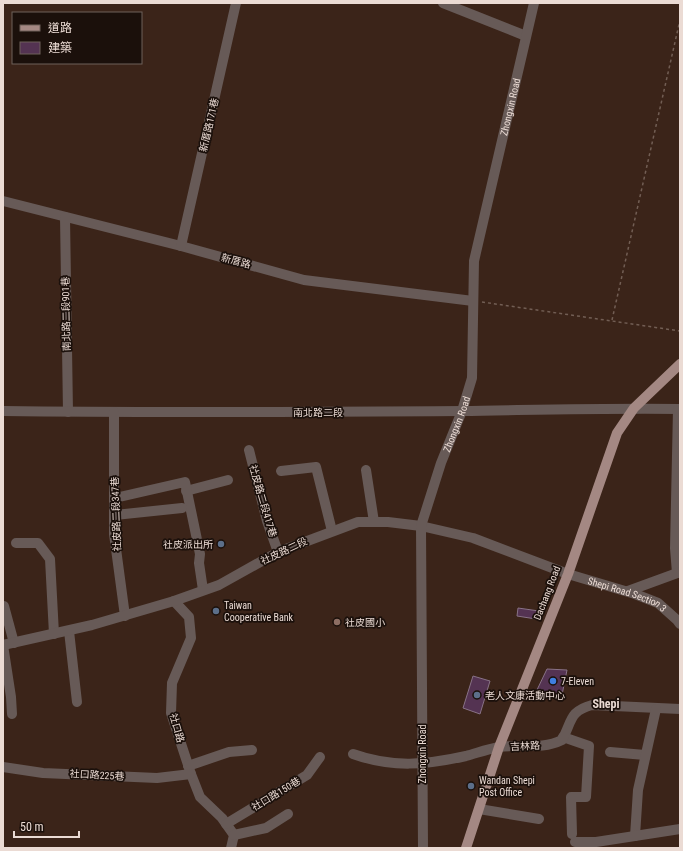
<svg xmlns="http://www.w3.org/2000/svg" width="683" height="851" viewBox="0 0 683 851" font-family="'Roboto Condensed','Noto Sans TC',sans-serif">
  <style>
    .building { fill: #543352; stroke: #887286 }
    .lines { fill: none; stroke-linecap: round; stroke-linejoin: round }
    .path { stroke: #725e54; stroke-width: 1.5; stroke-dasharray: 3 3; stroke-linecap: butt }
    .minor { stroke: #675a57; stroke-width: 10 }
    .major { stroke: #a48883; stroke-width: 10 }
    .service-dot { fill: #5c6f8a; stroke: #1b100b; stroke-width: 1.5 }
    .education-dot { fill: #8d6e63; stroke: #1b100b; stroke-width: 1.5 }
    .shop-dot { fill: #3f7fe0; stroke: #1b100b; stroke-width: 1.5 }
    .labels { text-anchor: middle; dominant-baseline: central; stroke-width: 3.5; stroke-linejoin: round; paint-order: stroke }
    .street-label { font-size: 10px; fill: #ebdbd4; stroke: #1b100b }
    .poi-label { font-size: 10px; fill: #ebdbd4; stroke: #1b100b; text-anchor: start }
    .quarter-label { font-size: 12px; font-weight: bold; fill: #ebdbd4; stroke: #1b100b }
  </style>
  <rect width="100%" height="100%" fill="#3b2419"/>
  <g class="building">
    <polygon points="518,608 539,611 536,619 517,616"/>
    <polygon points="547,669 567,670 562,695 536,692"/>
    <polygon points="473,676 490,681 480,714 463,708"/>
  </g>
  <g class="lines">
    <g class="path">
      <polyline points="482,302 680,331"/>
      <polyline points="612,320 680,20"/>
    </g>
    <g class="minor">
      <polyline points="443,3 526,36"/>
      <polyline points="3,201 181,246 304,280 473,301"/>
      <polyline points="65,217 68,412"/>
      <polyline points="181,246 236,3"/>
      <path d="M3,411C156,413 309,412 462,411C535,410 607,408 680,409"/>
      <polyline points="114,412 114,534 125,616"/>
      <polyline points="249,450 267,521 278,552"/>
      <polyline points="366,470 374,522"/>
      <polyline points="281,471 316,467 332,531"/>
      <polyline points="186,491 228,480"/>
      <polyline points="115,498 185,482 200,554 199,563 203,590"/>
      <polyline points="115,515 182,508"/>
      <polyline points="16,543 38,543 50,559 54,634"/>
      <polyline points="677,573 675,548 678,409"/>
      <polyline points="628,591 680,572"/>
      <polyline points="174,601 189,617 191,638 172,683 171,713 191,774 200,797 222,818 234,835 231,848"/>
      <polyline points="4,606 14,643"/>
      <polyline points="69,631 77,702"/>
      <path id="s1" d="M12,714L11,697L3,645L92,625L174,601L219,585L278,552L358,522H388L421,526L473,538L568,574L635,594L658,603L677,620L680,624"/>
      <polyline points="563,737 589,746 586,797 571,797 572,834"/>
      <polyline points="610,752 645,755"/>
      <path d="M353,754C392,768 426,765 466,756C477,753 488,749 499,747C520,744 542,750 562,740C572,722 569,711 592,705L680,709"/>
      <polyline points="188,766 229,752 252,750"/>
      <polyline points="3,767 43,773 157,778 191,774"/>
      <polyline points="479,809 539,819"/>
      <polyline points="226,824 307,775 320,757"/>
      <polyline points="234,835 266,828 288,814"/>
      <polyline points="635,836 638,790 656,709"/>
      <polyline points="575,842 596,842 680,829"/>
      <path id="s2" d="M423,848L421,526L441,463L462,411L472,378L474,261L534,3"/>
    </g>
    <polyline class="major" points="466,848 499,747 568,574 617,433 634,408 680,364"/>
  </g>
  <g class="service-dot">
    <circle cx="221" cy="544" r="4"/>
    <circle cx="216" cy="611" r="4"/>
    <circle cx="477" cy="695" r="4"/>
    <circle cx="471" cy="786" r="4"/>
  </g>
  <circle class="education-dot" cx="337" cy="622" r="4"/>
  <circle class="shop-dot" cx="553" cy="681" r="4"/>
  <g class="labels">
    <g class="street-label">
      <text stroke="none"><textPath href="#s2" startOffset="754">Zhongxin Road</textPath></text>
      <text transform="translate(209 125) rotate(-77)">新厝路171巷</text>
      <text transform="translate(236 261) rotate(15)">新厝路</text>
      <text transform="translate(66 314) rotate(-91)">南北路二段901巷</text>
      <text x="318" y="412">南北路二段</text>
      <text stroke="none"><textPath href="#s2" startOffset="430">Zhongxin Road</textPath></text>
      <text transform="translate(263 501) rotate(74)">社皮路二段417巷</text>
      <text transform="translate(116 514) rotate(-92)">社皮路二段347巷</text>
      <text transform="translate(284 551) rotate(-25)">社皮路二段</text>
      <text transform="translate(547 593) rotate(-69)">Dachang Road</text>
      <text stroke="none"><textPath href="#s1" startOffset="728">Shepi Road Section 3</textPath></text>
      <text transform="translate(177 728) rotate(74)">社口路</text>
      <text transform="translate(525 746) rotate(-3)">吉林路</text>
      <text transform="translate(422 754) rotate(-90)">Zhongxin Road</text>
      <text transform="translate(97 775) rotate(3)">社口路225巷</text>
      <text transform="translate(276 794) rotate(-31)">社口路150巷</text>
    </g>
    <g class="poi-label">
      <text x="213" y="544" text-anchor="end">社皮派出所</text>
      <text x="224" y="605">Taiwan<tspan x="224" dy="12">Cooperative Bank</tspan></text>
      <text x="345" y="622">社皮國小</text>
      <text x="561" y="681">7-Eleven</text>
      <text x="485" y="695">老人文康活動中心</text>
      <text x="479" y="780">Wandan Shepi<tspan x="479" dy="12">Post Office</tspan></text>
    </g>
    <g class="quarter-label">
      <text x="606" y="704">Shepi</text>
    </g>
  </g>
  <rect width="683" height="851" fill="none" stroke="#ebdbd4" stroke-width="8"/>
  <rect x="12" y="12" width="130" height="52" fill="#1b100b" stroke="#6e615b"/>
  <rect x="20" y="25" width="20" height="6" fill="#a48883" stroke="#6e615b"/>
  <text x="48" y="32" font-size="12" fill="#ebdbd4">道路</text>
  <rect x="20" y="42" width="20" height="12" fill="#543352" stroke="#6e615b"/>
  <text x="48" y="52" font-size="12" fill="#ebdbd4">建築</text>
  <path d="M14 831v6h65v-6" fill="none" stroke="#ebdbd4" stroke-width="2"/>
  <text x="20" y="831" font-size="12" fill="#ebdbd4" stroke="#1b100b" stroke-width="3" paint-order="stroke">50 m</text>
</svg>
